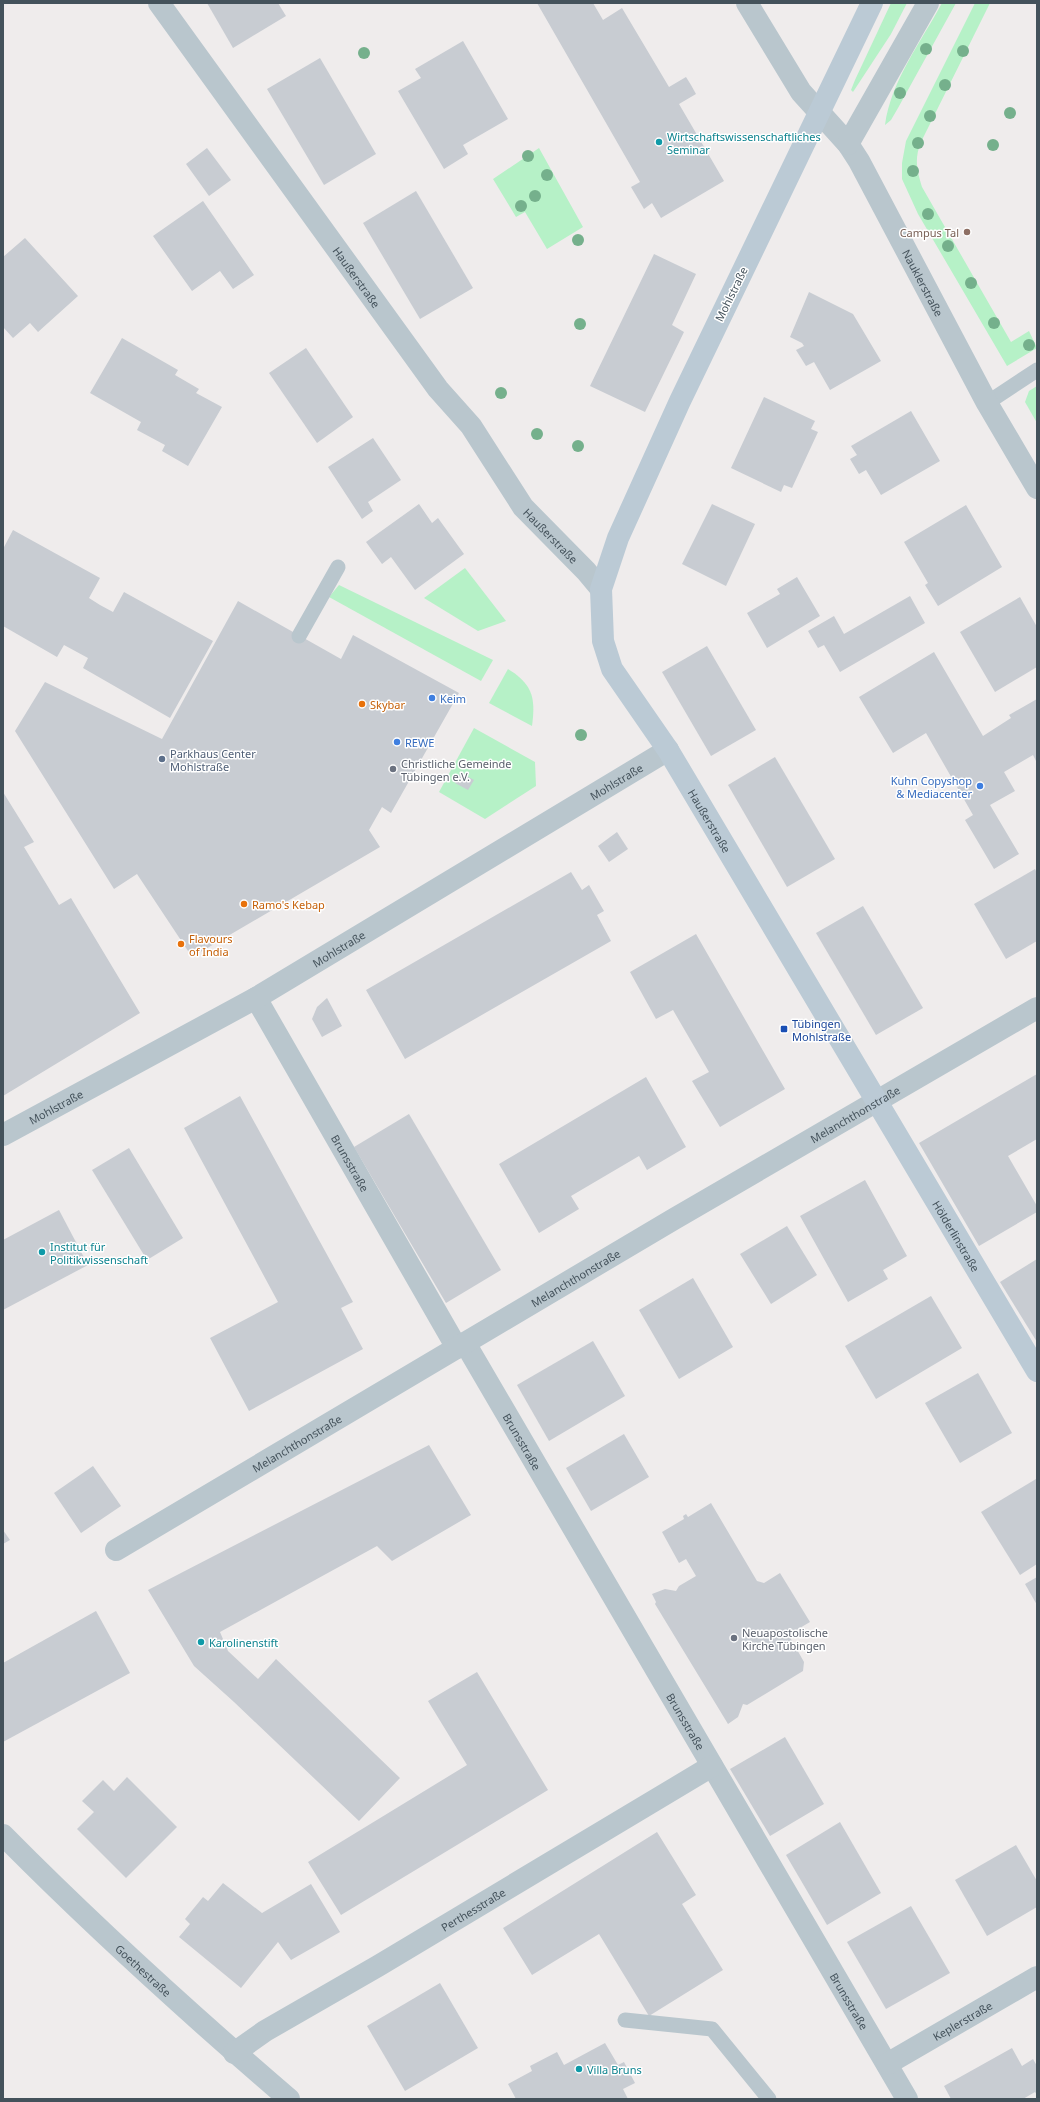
<svg xmlns="http://www.w3.org/2000/svg" width="1040" height="2102" viewBox="0 0 1040 2102" font-family="'Noto Sans',sans-serif">
  <style>
    .green { fill: #b6f1c7 }
    .building { fill: #c8ccd2 }
    .lines { fill: none; stroke-linecap: round; stroke-linejoin: round }
    .service { stroke: #b9c6cd; stroke-width: 15 }
    .minor { stroke: #b9c6cd; stroke-width: 22 }
    .secondary { stroke: #bbcad5; stroke-width: 22 }
    .tree { fill: #75b08c }
    .culture-dot { fill: #0f9aa8; stroke: #fff; stroke-width: 1.5 }
    .education-dot { fill: #8d6e63; stroke: #fff; stroke-width: 1.5 }
    .shop-dot { fill: #3f7fe0; stroke: #fff; stroke-width: 1.5 }
    .food-dot { fill: #e8710a; stroke: #fff; stroke-width: 1.5 }
    .service-dot { fill: #5c6f8a; stroke: #fff; stroke-width: 1.5 }
    .worship-dot { fill: #6b7280; stroke: #fff; stroke-width: 1.5 }
    .transit-dot { fill: #1a4fb4; stroke: #fff; stroke-width: 1.5 }
    .labels { text-anchor: middle; dominant-baseline: central; stroke-width: 3; stroke-linejoin: round; paint-order: stroke }
    .culture-label { font-size: 11px; fill: #0d838f; stroke: #fff; text-anchor: start }
    .education-label { font-size: 11px; fill: #785e54; stroke: #fff; text-anchor: end }
    .street-label { font-size: 11px; fill: #44525b; stroke: #fff }
    .shop-label { font-size: 11px; fill: #366cbe; stroke: #fff; text-anchor: start }
    .food-label { font-size: 11px; fill: #c56008; stroke: #fff; text-anchor: start }
    .service-label { font-size: 11px; fill: #4e5e75; stroke: #fff; text-anchor: start }
    .worship-label { font-size: 11px; fill: #5b616d; stroke: #fff; text-anchor: start }
    .transit-label { font-size: 11px; fill: #164399; stroke: #fff; text-anchor: start }
  </style>
  <rect width="100%" height="100%" fill="#efecec"/>
  <g class="green">
    <polygon points="891,3 907,3 891,34 853,92 851,90 855,80"/>
    <path d="M942,3H956L898,108L891,120L885,125C891,81 921,42 942,3Z"/>
    <path d="M975,3H990L921,142C914,159 917,170 922,187L1011,342L1029,331L1037,348L1007,366L918,214L902,179V163L906,141Z"/>
    <polygon points="539,148 583,227 547,249 525,212 516,217 493,179"/>
    <polygon points="1037,386 1037,423 1025,402 1029,391"/>
    <polygon points="465,568 506,621 478,631 424,598"/>
    <polygon points="339,585 493,660 481,681 329,597"/>
    <path d="M508,669C532,684 536,697 532,726L489,703Z"/>
    <polygon points="474,728 535,762 536,786 485,819 439,792"/>
  </g>
  <g class="building">
    <polygon points="207,3 278,3 286,16 233,48"/>
    <polygon points="537,3 593,3 603,20 622,8 669,87 686,77 691,85 696,94 679,104 724,181 661,218 652,203 644,209 631,187 640,182"/>
    <polygon points="463,41 508,119 463,145 468,154 444,169 398,91 421,78 415,69"/>
    <polygon points="320,58 376,154 324,185 267,89"/>
    <polygon points="207,148 231,180 209,196 186,164"/>
    <polygon points="416,191 473,288 420,319 363,223"/>
    <polygon points="203,201 254,275 233,289 220,271 192,291 153,236"/>
    <polygon points="25,238 78,296 38,332 30,323 13,338 3,327 3,257"/>
    <polygon points="654,254 696,274 672,325 684,332 645,412 590,386"/>
    <polygon points="809,292 853,314 881,361 830,390 814,362 806,366 796,350 804,346 802,343 790,337"/>
    <polygon points="122,338 178,370 175,375 199,389 196,393 222,407 188,466 162,451 165,445 137,430 141,422 90,393"/>
    <polygon points="306,348 353,417 317,443 269,373"/>
    <polygon points="764,397 815,421 811,429 818,432 792,488 784,485 781,492 731,468"/>
    <polygon points="911,411 940,461 881,495 866,470 859,474 850,459 857,455 851,446"/>
    <polygon points="373,438 401,480 368,502 373,511 362,519 328,467"/>
    <polygon points="419,504 432,523 438,518 464,554 415,590 391,557 382,564 366,542"/>
    <polygon points="712,504 755,524 726,586 682,564"/>
    <polygon points="966,505 1002,567 938,606 925,585 928,583 904,542"/>
    <polygon points="13,530 100,578 89,598 100,605 113,612 124,592 213,641 170,718 83,668 88,658 64,645 57,657 3,626 3,549"/>
    <polygon points="797,577 820,616 767,648 747,613 780,594 777,589"/>
    <polygon points="910,596 925,623 840,672 824,645 818,648 808,631 834,616 844,634"/>
    <polygon points="1020,597 1037,627 1037,667 995,692 960,632"/>
    <polygon points="238,601 341,659 353,635 459,693 391,813 382,807 369,830 380,847 192,957 137,874 114,889 15,731 45,682 162,739"/>
    <polygon points="707,646 756,730 711,756 662,672"/>
    <polygon points="934,652 983,736 1011,718 1009,715 1037,699 1037,763 1033,755 1004,772 1015,791 990,805 1019,854 994,869 965,820 973,815 926,733 893,753 859,697"/>
    <polygon points="775,757 835,859 787,887 728,785"/>
    <polygon points="461,773 474,780 468,790 455,783"/>
    <polygon points="3,792 34,842 24,847 59,905 71,898 140,1013 3,1096"/>
    <polygon points="617,832 628,849 609,862 598,846"/>
    <polygon points="1035,869 1037,873 1037,941 1006,959 974,904"/>
    <polygon points="571,872 582,890 589,885 604,911 597,915 611,941 405,1059 366,990"/>
    <polygon points="863,906 923,1008 876,1035 816,933"/>
    <polygon points="696,934 785,1089 720,1127 692,1081 709,1072 673,1010 656,1019 630,972"/>
    <polygon points="327,998 342,1026 322,1037 312,1019 317,1007"/>
    <polygon points="1037,1074 1037,1139 1008,1156 1037,1206 1037,1212 979,1246 919,1143"/>
    <polygon points="646,1077 686,1147 647,1170 639,1156 571,1196 579,1209 539,1233 499,1164"/>
    <polygon points="240,1096 353,1302 341,1308 363,1349 249,1411 210,1338 278,1302 184,1128"/>
    <polygon points="409,1114 501,1270 446,1303 354,1147"/>
    <polygon points="129,1148 183,1238 147,1260 92,1170"/>
    <polygon points="865,1180 907,1256 883,1270 888,1279 848,1302 800,1216"/>
    <polygon points="59,1210 88,1265 3,1310 3,1240"/>
    <polygon points="787,1226 817,1275 771,1304 740,1254"/>
    <polygon points="1037,1259 1037,1342 1000,1282"/>
    <polygon points="693,1278 733,1347 679,1379 639,1310"/>
    <polygon points="931,1296 962,1348 876,1399 845,1346"/>
    <polygon points="593,1341 625,1396 549,1441 517,1385"/>
    <polygon points="978,1373 1012,1433 960,1463 925,1403"/>
    <polygon points="624,1434 649,1477 591,1511 566,1468"/>
    <polygon points="429,1445 471,1515 392,1561 377,1546 220,1632 228,1651 258,1679 276,1659 400,1778 359,1821 234,1702 194,1666 148,1590"/>
    <polygon points="93,1466 121,1506 81,1533 54,1493"/>
    <polygon points="1036,1479 1037,1564 1020,1575 981,1512"/>
    <polygon points="711,1503 757,1581 764,1583 780,1573 810,1622 793,1632 791,1639 804,1662 803,1671 747,1705 743,1704 738,1717 728,1724 655,1604 656,1602 652,1594 665,1589 676,1591 679,1586 696,1576 686,1559 679,1563 662,1532 684,1519 683,1516 686,1514 688,1517"/>
    <polygon points="3,1530 10,1540 3,1544"/>
    <polygon points="1037,1577 1037,1605 1025,1584"/>
    <polygon points="96,1611 130,1673 3,1742 3,1663"/>
    <polygon points="477,1672 548,1790 341,1915 308,1862 467,1765 428,1701"/>
    <polygon points="785,1737 824,1804 770,1836 730,1769"/>
    <polygon points="127,1777 177,1827 126,1878 77,1829 94,1812 82,1801 103,1780 114,1791"/>
    <polygon points="840,1822 881,1893 827,1925 786,1855"/>
    <polygon points="657,1832 696,1895 682,1904 723,1970 649,2016 599,1934 532,1975 503,1928"/>
    <polygon points="1016,1845 1037,1881 1037,1907 987,1936 955,1880"/>
    <polygon points="223,1883 262,1913 311,1884 340,1932 291,1960 278,1942 241,1988 179,1937 190,1924 185,1919 203,1897 208,1901"/>
    <polygon points="911,1906 950,1973 886,2009 847,1942"/>
    <polygon points="440,1983 478,2048 405,2091 367,2026"/>
    <polygon points="605,2043 618,2065 624,2062 635,2083 623,2089 628,2099 516,2099 508,2084 532,2071 530,2066 557,2052 564,2065"/>
    <polygon points="1012,2048 1022,2066 1033,2059 1037,2066 1037,2095 1035,2092 1023,2099 951,2099 944,2086"/>
  </g>
  <g class="lines">
    <g class="service">
      <polyline points="987,403 1037,370"/>
      <polyline points="299,636 338,567"/>
      <polyline points="625,2020 712,2029 769,2099"/>
    </g>
    <g class="minor">
      <path id="s1" d="M159,3L438,389L471,426L523,507L586,571L601,589"/>
      <path id="s2" d="M747,3L801,92L848,144L859,161L987,403L1037,488"/>
      <polyline points="848,144 928,3"/>
      <path id="s3" d="M256,998L457,1348"/>
      <path id="s4" d="M3,1135L256,998L668,750"/>
      <path id="s5" d="M465,1343L907,2099"/>
      <path id="s6" d="M116,1550L674,1219L1037,1008"/>
      <path id="s7" d="M3,1835C94,1927 190,2014 289,2099"/>
      <path id="s8" d="M234,2053L265,2031L378,1966L712,1766"/>
      <path id="s9" d="M887,2064L1037,1977"/>
    </g>
    <path class="secondary" id="s10" d="M872,3L680,401L618,538L601,589L603,641L612,669L668,750L1037,1371"/>
  </g>
  <g class="tree">
    <circle cx="926" cy="49" r="6"/>
    <circle cx="963" cy="51" r="6"/>
    <circle cx="364" cy="53" r="6"/>
    <circle cx="945" cy="85" r="6"/>
    <circle cx="900" cy="93" r="6"/>
    <circle cx="1010" cy="113" r="6"/>
    <circle cx="930" cy="116" r="6"/>
    <circle cx="918" cy="143" r="6"/>
    <circle cx="993" cy="145" r="6"/>
    <circle cx="528" cy="156" r="6"/>
    <circle cx="913" cy="171" r="6"/>
    <circle cx="547" cy="175" r="6"/>
    <circle cx="535" cy="196" r="6"/>
    <circle cx="521" cy="206" r="6"/>
    <circle cx="928" cy="214" r="6"/>
    <circle cx="578" cy="240" r="6"/>
    <circle cx="948" cy="246" r="6"/>
    <circle cx="971" cy="283" r="6"/>
    <circle cx="994" cy="323" r="6"/>
    <circle cx="580" cy="324" r="6"/>
    <circle cx="1029" cy="345" r="6"/>
    <circle cx="501" cy="393" r="6"/>
    <circle cx="537" cy="434" r="6"/>
    <circle cx="578" cy="446" r="6"/>
    <circle cx="581" cy="735" r="6"/>
  </g>
  <g class="culture-dot">
    <circle cx="659" cy="142" r="4"/>
    <circle cx="42" cy="1252" r="4"/>
    <circle cx="201" cy="1642" r="4"/>
    <circle cx="579" cy="2069" r="4"/>
  </g>
  <circle class="education-dot" cx="967" cy="232" r="4"/>
  <g class="shop-dot">
    <circle cx="432" cy="698" r="4"/>
    <circle cx="397" cy="742" r="4"/>
    <circle cx="980" cy="786" r="4"/>
  </g>
  <g class="food-dot">
    <circle cx="362" cy="704" r="4"/>
    <circle cx="244" cy="904" r="4"/>
    <circle cx="181" cy="944" r="4"/>
  </g>
  <circle class="service-dot" cx="162" cy="759" r="4"/>
  <g class="worship-dot">
    <circle cx="393" cy="769" r="4"/>
    <circle cx="734" cy="1638" r="4"/>
  </g>
  <rect class="transit-dot" x="780" y="1025" width="8" height="8" rx="2"/>
  <g class="labels">
    <g class="culture-label">
      <text x="667" y="136">Wirtschaftswissenschaftliches<tspan x="667" dy="13">Seminar</tspan></text>
      <text x="50" y="1246">Institut für<tspan x="50" dy="13">Politikwissenschaft</tspan></text>
      <text x="209" y="1642">Karolinenstift</text>
      <text x="587" y="2069">Villa Bruns</text>
    </g>
    <g class="education-label">
      <text x="959" y="232">Campus Tal</text>
    </g>
    <g class="street-label">
      <text stroke="none"><textPath href="#s1" startOffset="338">Haußerstraße</textPath></text>
      <text stroke="none"><textPath href="#s2" startOffset="332">Nauklerstraße</textPath></text>
      <text transform="translate(731 294) rotate(-64)">Mohlstraße</text>
      <text stroke="none"><textPath href="#s1" startOffset="662">Haußerstraße</textPath></text>
      <text stroke="none"><textPath href="#s4" startOffset="708">Mohlstraße</textPath></text>
      <text stroke="none"><textPath href="#s10" startOffset="908">Haußerstraße</textPath></text>
      <text stroke="none"><textPath href="#s4" startOffset="384">Mohlstraße</textPath></text>
      <text stroke="none"><textPath href="#s4" startOffset="60">Mohlstraße</textPath></text>
      <text stroke="none"><textPath href="#s6" startOffset="858">Melanchthonstraße</textPath></text>
      <text stroke="none"><textPath href="#s3" startOffset="190">Brunsstraße</textPath></text>
      <text stroke="none"><textPath href="#s10" startOffset="1391">Hölderlinstraße</textPath></text>
      <text stroke="none"><textPath href="#s6" startOffset="534">Melanchthonstraße</textPath></text>
      <text stroke="none"><textPath href="#s5" startOffset="114">Brunsstraße</textPath></text>
      <text stroke="none"><textPath href="#s6" startOffset="210">Melanchthonstraße</textPath></text>
      <text stroke="none"><textPath href="#s5" startOffset="438">Brunsstraße</textPath></text>
      <text stroke="none"><textPath href="#s8" startOffset="279">Perthesstraße</textPath></text>
      <text stroke="none"><textPath href="#s7" startOffset="195">Goethestraße</textPath></text>
      <text stroke="none"><textPath href="#s5" startOffset="762">Brunsstraße</textPath></text>
      <text stroke="none"><textPath href="#s9" startOffset="87">Keplerstraße</textPath></text>
    </g>
    <g class="shop-label">
      <text x="440" y="698">Keim</text>
      <text x="405" y="742">REWE</text>
      <text x="972" y="780" text-anchor="end">Kuhn Copyshop<tspan x="972" dy="13">&amp; Mediacenter</tspan></text>
    </g>
    <g class="food-label">
      <text x="370" y="704">Skybar</text>
      <text x="252" y="904">Ramo's Kebap</text>
      <text x="189" y="938">Flavours<tspan x="189" dy="13">of India</tspan></text>
    </g>
    <g class="service-label">
      <text x="170" y="753">Parkhaus Center<tspan x="170" dy="13">Mohlstraße</tspan></text>
    </g>
    <g class="worship-label">
      <text x="401" y="763">Christliche Gemeinde<tspan x="401" dy="13">Tübingen e.V.</tspan></text>
      <text x="742" y="1632">Neuapostolische<tspan x="742" dy="13">Kirche Tübingen</tspan></text>
    </g>
    <g class="transit-label">
      <text x="792" y="1023">Tübingen<tspan x="792" dy="13">Mohlstraße</tspan></text>
    </g>
  </g>
  <rect width="1040" height="2102" fill="none" stroke="#44525b" stroke-width="8"/>
</svg>
